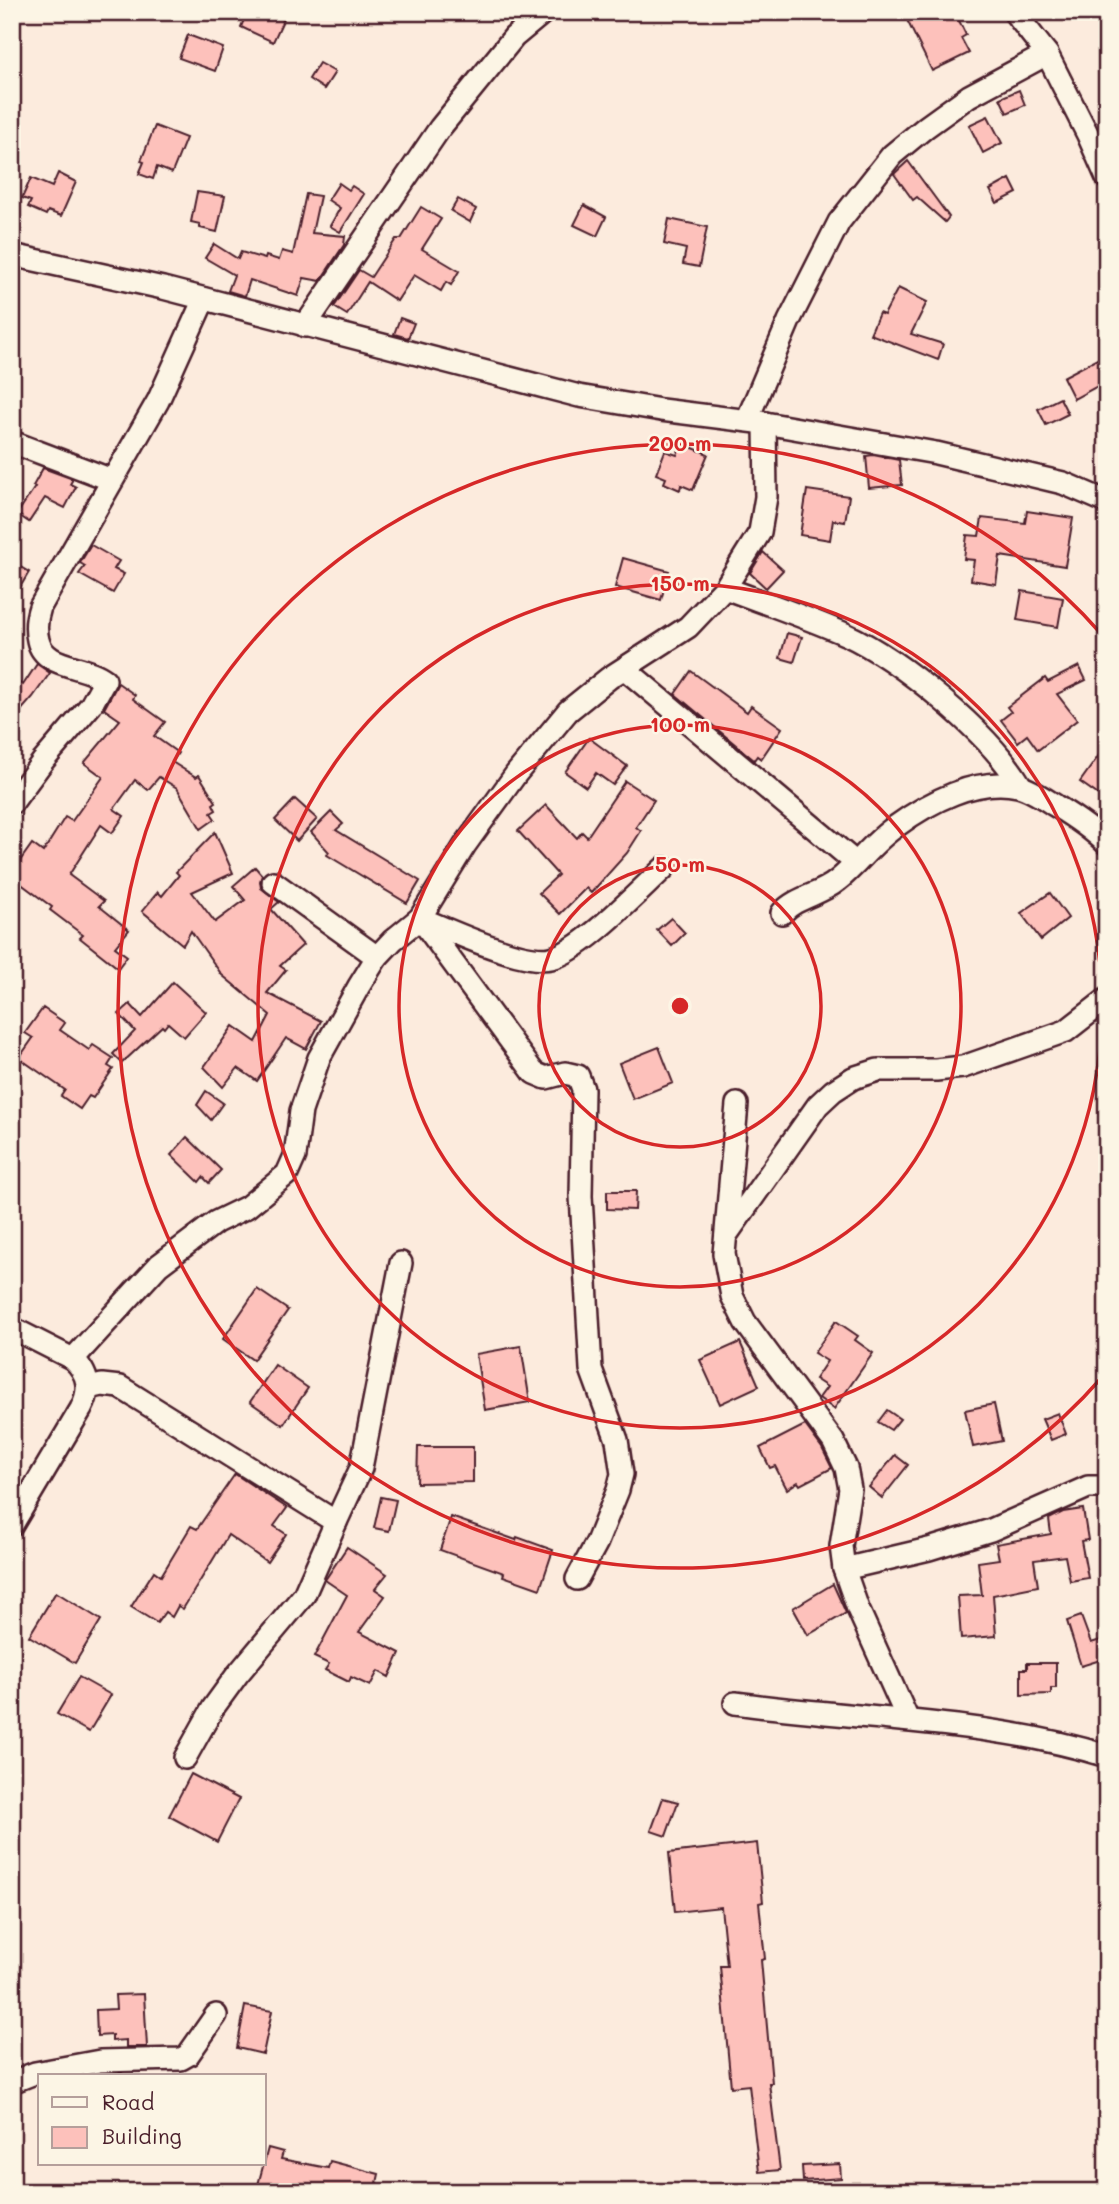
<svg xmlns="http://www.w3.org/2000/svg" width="1119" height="2204" viewBox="0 0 1119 2204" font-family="Mali,sans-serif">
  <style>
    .building { fill: #fdc1bb; stroke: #4a1f2b; stroke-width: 2 }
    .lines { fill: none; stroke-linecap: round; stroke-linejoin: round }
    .minor-casing { stroke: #4a1f2b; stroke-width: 26 }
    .minor { stroke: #fcf5e5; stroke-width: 21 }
    .ring { fill: none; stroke: #d62828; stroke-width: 3.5 }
    .centre { fill: #d62828; stroke: #fcf5e5; stroke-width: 3.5 }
    .ring-label { font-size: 21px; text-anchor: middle; font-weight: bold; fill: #d62828; stroke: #fcf5e5; stroke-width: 5; stroke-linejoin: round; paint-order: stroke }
  </style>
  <rect width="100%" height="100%" fill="#fcebdd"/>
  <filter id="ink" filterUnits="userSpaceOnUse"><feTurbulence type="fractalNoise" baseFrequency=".0143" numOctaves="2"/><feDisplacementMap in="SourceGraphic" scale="14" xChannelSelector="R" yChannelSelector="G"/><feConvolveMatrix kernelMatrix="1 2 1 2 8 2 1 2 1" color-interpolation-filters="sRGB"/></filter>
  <g filter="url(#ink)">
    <g class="building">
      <polygon points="247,12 276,12 285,16 273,42 241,27"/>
      <polygon points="918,12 938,12 941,18 955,12 966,35 961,38 969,53 932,71 906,18"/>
      <polygon points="188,35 223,48 215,71 179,58"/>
      <polygon points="319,63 335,72 324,89 309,79"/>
      <polygon points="1019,90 1025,105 1007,113 1000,98"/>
      <polygon points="988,116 1002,143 983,153 969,125"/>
      <polygon points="155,126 186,138 172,173 157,167 153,179 139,174 144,162 141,161"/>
      <polygon points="908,161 949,217 945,222 917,197 913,200 894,174"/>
      <polygon points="58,173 76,182 61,216 48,211 46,215 28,207 31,201 22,198 31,178 52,187"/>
      <polygon points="1010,179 1017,193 997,203 990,190"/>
      <polygon points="339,183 349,190 352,186 364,194 340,232 330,226 340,208 328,200"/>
      <polygon points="197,192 225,196 217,232 200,228 200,224 191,222"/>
      <polygon points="306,194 320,196 312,233 345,236 344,245 320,281 304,278 298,296 250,280 245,296 228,291 234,275 205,258 214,244 238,259 241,252 265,259 266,256 279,260 282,251 293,254"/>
      <polygon points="458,199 476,209 470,222 451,211"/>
      <polygon points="584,205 606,217 597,236 574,225"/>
      <polygon points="421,207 441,219 422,249 459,271 451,285 446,282 441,291 414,275 397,301 368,282 347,315 334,307 359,270 371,277 396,239 401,239"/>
      <polygon points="669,219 707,227 699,267 683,264 686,249 664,244"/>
      <polygon points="898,288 927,302 911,334 943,344 938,360 870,334 879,313 884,315"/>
      <polygon points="400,318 414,323 408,338 394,334"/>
      <polygon points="1107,354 1107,381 1074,399 1063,377"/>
      <polygon points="1060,398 1068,414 1046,425 1038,409"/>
      <polygon points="688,446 708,454 693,490 681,485 680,490 664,483 666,478 656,474 665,451 677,455 680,447 687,450"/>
      <polygon points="873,455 899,460 902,485 869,488 866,456"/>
      <polygon points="43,468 73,479 70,484 76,487 65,508 45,498 29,522 17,514 35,487 33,486"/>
      <polygon points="807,490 849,496 845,522 833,520 830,540 800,535"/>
      <polygon points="1027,511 1073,518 1065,566 1000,556 996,584 971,580 974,560 964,559 967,535 979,536 982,518 1025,523"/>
      <polygon points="91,545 119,561 114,569 124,574 113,593 79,574 85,566 80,563"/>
      <polygon points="763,552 783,570 766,588 750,573"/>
      <polygon points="623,558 669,571 661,600 615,587"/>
      <polygon points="12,562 29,572 12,601"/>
      <polygon points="1022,591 1063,598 1058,627 1017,620"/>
      <polygon points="787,633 802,637 794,662 780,658"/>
      <polygon points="37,664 50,673 33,697 12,721 12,679 23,685"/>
      <polygon points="1079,666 1086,680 1057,694 1077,720 1038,750 1027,735 1018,742 1001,720 1011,712 1007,707 1045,678 1048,682"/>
      <polygon points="691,671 747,712 751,706 782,728 761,759 757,756 754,760 675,694"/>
      <polygon points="118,683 135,695 133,699 165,722 154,736 178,753 172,762 196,777 199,775 216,802 213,804 216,810 211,813 215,819 201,829 177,788 159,777 148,790 135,780 114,809 124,816 112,833 101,825 69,875 104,901 99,906 129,930 115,947 127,956 118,968 80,938 83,935 50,910 52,907 12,877 12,872 32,844 43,852 65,817 72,821 103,777 84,763 120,720 104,709"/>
      <polygon points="589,738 627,766 613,785 596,773 586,787 565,772"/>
      <polygon points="1107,744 1107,801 1080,782"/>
      <polygon points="625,781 654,800 636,827 641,831 627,853 591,893 586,888 560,914 539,893 558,875 518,831 546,805 577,838 582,832 587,837"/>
      <polygon points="295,799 317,819 297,841 275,820"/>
      <polygon points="331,812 343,824 336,830 420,881 407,903 327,855 329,852 311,832"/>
      <polygon points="215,832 233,873 192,892 215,922 245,900 233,886 255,867 262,875 260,881 261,888 279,902 271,909 303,945 280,966 286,970 267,993 321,1021 306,1049 286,1038 257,1081 238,1068 223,1087 204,1067 233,1026 256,1042 270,1015 222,975 191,931 183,945 142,911 158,892 162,896 179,875 176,872"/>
      <polygon points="1050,893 1068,918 1041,940 1021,913"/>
      <polygon points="671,918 685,933 672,946 657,930"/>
      <polygon points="173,982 206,1012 184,1037 168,1023 164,1028 162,1026 122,1063 113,1054 135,1031 119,1014 130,1004 142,1017"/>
      <polygon points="43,1008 65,1023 60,1030 89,1050 93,1045 113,1058 108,1066 113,1069 93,1098 89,1096 80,1109 61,1096 65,1090 19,1058 33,1038 25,1033"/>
      <polygon points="659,1047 673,1083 633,1099 619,1063"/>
      <polygon points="206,1091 223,1103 211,1120 197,1105"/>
      <polygon points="187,1137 221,1170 209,1183 203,1177 199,1182 171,1155"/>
      <polygon points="607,1191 636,1191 635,1210 607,1209"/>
      <polygon points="257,1289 288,1310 253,1360 223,1339"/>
      <polygon points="836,1321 858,1336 855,1340 873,1353 834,1409 819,1398 827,1387 815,1379 827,1361 814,1353"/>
      <polygon points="740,1342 759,1386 720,1404 700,1360"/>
      <polygon points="521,1346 530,1402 485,1410 476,1354"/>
      <polygon points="275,1365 308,1388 283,1425 250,1402"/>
      <polygon points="994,1404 1002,1441 973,1447 965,1410"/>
      <polygon points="887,1410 900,1419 891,1430 878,1422"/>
      <polygon points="1058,1413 1066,1434 1051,1440 1042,1419"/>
      <polygon points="805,1425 822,1448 832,1468 800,1485 798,1482 787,1489 775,1466 770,1468 760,1448"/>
      <polygon points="418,1447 473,1447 473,1482 417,1483"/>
      <polygon points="895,1455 908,1465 882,1498 869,1487"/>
      <polygon points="235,1474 287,1508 274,1526 286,1534 267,1562 228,1535 183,1609 178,1606 172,1617 165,1612 157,1623 131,1607 154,1571 161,1576 191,1526 197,1529"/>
      <polygon points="381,1497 396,1500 389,1531 374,1528"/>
      <polygon points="1083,1509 1088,1540 1081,1541 1088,1578 1070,1581 1065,1556 1034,1560 1038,1586 993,1595 996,1636 961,1639 958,1596 982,1595 978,1562 999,1559 996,1544 1051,1534 1049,1519 1063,1512"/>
      <polygon points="451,1517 516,1540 517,1537 553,1550 540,1589 503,1576 504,1573 440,1550"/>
      <polygon points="347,1547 387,1574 375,1589 385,1596 359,1632 400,1653 389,1677 378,1671 370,1686 351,1677 349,1682 325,1670 329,1664 314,1657 347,1595 325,1580"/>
      <polygon points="833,1584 846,1613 808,1635 793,1608"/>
      <polygon points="56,1592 101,1620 75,1663 29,1636"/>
      <polygon points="1081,1616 1091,1643 1107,1638 1107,1658 1081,1666 1067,1621"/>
      <polygon points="1027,1663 1056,1663 1056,1688 1051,1688 1051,1694 1021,1695 1021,1669 1027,1669"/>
      <polygon points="79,1677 111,1695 89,1732 57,1714"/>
      <polygon points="191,1774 239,1799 217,1842 169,1816"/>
      <polygon points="663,1798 678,1802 666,1836 651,1831"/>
      <polygon points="757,1843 763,1902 759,1903 765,1959 761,1960 772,2083 769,2083 780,2170 759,2172 749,2085 731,2087 720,1966 727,1966 721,1907 675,1912 669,1853"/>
      <polygon points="144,1994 147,2047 126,2047 126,2040 112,2041 112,2035 97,2036 96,2010 116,2009 115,1995"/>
      <polygon points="245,2006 272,2011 263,2054 237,2048"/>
      <polygon points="268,2148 283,2152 281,2159 328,2168 330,2161 379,2174 375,2192 256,2192"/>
      <polygon points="840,2164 841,2178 803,2181 802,2166"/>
    </g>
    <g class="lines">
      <g class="minor-casing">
        <g id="minor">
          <polyline points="1014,12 1047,54 1088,135 1107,178"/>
          <polyline points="12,255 163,288 579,396 661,410 765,423 936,453 1063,483 1107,502"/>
          <polyline points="305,326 440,128 514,37 544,12"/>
          <polyline points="747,420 789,321 839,222 892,155 926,127 969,96 1047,54"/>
          <polyline points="12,442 112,480"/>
          <path d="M725,588C765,603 806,617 845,634C901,660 990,733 1021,786"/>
          <polyline points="625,669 856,863"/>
          <path d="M12,803L43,761L91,705L105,680C85,664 44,669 38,640C35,628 36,619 40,607L158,401L204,299"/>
          <polyline points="273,882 377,957"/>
          <path d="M782,913C796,897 820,895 837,881C858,864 873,842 895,827C929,802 976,777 1018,786C1031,789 1045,799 1056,806C1074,817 1092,829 1107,844"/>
          <polyline points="420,918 534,1073 546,1078 565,1073 578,1076 583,1089 581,1196 591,1369 617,1440 622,1474 618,1490 597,1542 577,1579"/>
          <path d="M422,919C451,931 522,964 551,958C581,952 639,891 664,868"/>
          <polyline points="737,1104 724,1254 732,1296 745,1322 833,1441 846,1468 850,1489 841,1546 844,1569 858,1609 908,1720"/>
          <polyline points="727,1234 818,1105 833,1091 853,1078 878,1070 936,1070 963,1067 1066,1031 1107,999"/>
          <path d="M12,1328L73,1359C89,1374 91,1390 81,1409L12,1525"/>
          <polyline points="73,1359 159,1265 216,1222 247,1207 287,1174 295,1156 301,1111 319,1058 359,986 377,957 393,940 420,918 465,845 516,774 568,711 609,678 688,627 725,588 760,532 766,497 765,423"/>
          <polyline points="88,1388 102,1385 120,1387 336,1522 304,1595 237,1675 213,1708 185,1758"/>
          <polyline points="336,1522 361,1468 401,1263"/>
          <polyline points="844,1569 929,1549 991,1530 1088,1487 1107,1487"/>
          <path d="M735,1703C859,1720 987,1719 1107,1756"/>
          <polyline points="12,2082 35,2073 100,2061 181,2059 188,2055 216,2015"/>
        </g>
      </g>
      <use href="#minor" class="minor"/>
    </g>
  </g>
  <g class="ring">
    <circle cx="680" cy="1006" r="141"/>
    <circle cx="680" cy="1006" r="281"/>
    <circle cx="680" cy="1006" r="422"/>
    <path d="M1104 1375A562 562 0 1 1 1104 637"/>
  </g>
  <circle cx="680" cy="1006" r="10" class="centre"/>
  <g class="ring-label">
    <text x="680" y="451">200 m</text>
    <text x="680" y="591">150 m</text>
    <text x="680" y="732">100 m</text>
    <text x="680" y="872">50 m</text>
  </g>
  <rect width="1119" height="2204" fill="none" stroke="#fcf5e5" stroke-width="42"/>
  <rect x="21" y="21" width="1077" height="2162" fill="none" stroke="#4a1f2b" stroke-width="2.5" filter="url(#ink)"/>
  <rect x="38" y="2074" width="228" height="91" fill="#fcf5e5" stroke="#b59f9b" stroke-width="2"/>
  <rect x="52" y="2097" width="35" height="10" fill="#fcf5e5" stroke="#b59f9b" stroke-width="2"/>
  <text x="102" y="2110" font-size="21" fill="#4a1f2b">Road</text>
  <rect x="52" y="2127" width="35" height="21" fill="#fdc1bb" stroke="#b59f9b" stroke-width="2"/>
  <text x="102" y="2144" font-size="21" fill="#4a1f2b">Building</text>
</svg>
